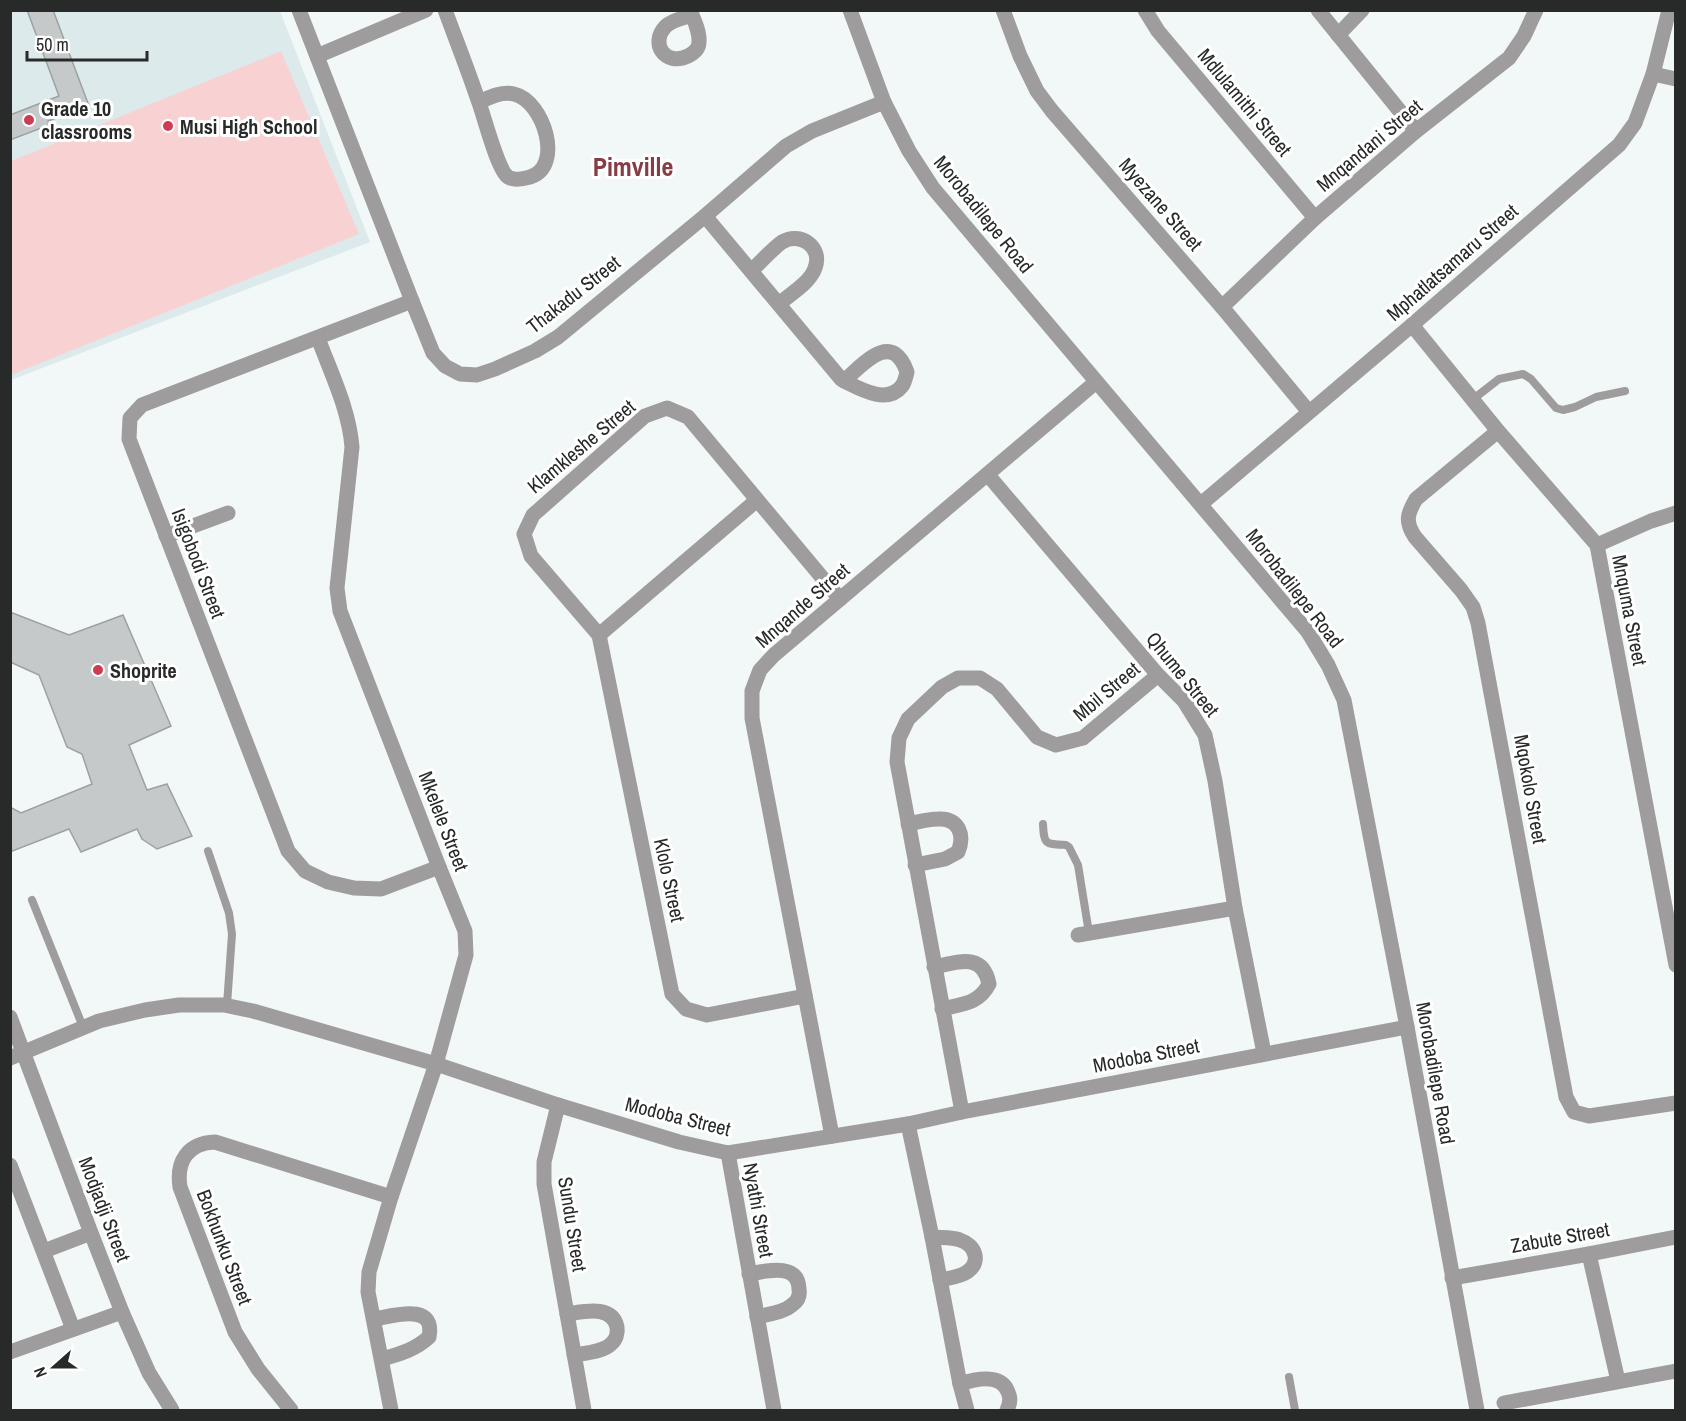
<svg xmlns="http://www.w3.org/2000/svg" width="1686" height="1421" viewBox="0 0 1686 1421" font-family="'Archivo Narrow',sans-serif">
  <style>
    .built { fill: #dceaec }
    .green { fill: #f8d2d3 }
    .building { fill: #c5c9ca; stroke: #9ca1a2; stroke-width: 1.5 }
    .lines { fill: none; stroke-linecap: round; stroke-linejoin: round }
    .service { stroke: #9e9c9c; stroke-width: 8 }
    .minor { stroke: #9e9c9c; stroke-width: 15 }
    .tertiary { stroke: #9e9c9c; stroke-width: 15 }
    .poi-dot { fill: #cd3c53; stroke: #fff; stroke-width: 2 }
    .labels { text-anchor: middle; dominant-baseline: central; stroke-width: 6; stroke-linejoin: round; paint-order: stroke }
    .street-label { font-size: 20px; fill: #282a2a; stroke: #fff }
    .poi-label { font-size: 20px; font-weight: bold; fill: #282a2a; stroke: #fff; text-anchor: start }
    .district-label { font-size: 26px; font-weight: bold; fill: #863d44; stroke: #fff }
  </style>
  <rect width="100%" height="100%" fill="#f2f7f8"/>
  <polygon class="built" points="11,11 280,11 370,242 11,380"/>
  <polygon class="green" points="281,51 359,234 11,375 11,161"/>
  <g class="building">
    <polygon points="27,10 53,10 89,106 48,121 49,125 10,140 10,115 59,96"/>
    <polygon points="10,612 69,635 123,615 171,726 129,745 147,790 167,784 192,836 157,849 142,839 137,829 81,852 69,829 10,852 10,807 21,813 92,784 82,754 67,747 39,675 10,662"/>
  </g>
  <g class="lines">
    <g class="service">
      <polyline points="1472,400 1499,379 1523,374 1531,379 1556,408 1563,410 1575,407 1596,397 1625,391"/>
      <path d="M1043,824C1044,845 1045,844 1066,845L1069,847L1078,865L1089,933"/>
      <polyline points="208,851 229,913 232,934 227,1005"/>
      <polyline points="32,900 83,1027"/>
      <polyline points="1289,1377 1295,1410"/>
    </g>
    <g class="minor">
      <polyline points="299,10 412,301 433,353 445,366 460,374 477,375 495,369 535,351 558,337 705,216 786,146 812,131 884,102"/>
      <path d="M445,10C456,40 468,70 478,100C484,115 497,169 508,177C514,181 523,179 530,177C564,167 544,101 514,94C502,91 490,97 479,102"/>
      <path d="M690,10C694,20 700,32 699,42C699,49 694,53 688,56C665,67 649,43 666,26C672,20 684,18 692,15"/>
      <polyline points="850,10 884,102 909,151 933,188 1308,632 1328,665 1344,700 1407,1027 1477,1410"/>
      <polyline points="1003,10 1020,56 1037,91 1052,111 1222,307 1309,412"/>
      <polyline points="1145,10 1158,31 1315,218"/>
      <polyline points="1318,10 1416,131"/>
      <polyline points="1338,35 1362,10"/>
      <polyline points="317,56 426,10"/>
      <polyline points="1653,74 1676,79"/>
      <path d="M705,216L841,379L844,381C860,389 887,405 902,386C905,382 906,376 907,372C892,330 864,363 844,381"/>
      <path d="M751,271C761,262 771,250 782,242C800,231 823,247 815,268C810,283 790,294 779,304"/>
      <polyline points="412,301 142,405 130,418 129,439 288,851 305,871 328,882 354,888 381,889 439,867"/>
      <polyline points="1222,307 1315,218 1416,131 1509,58 1524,36 1536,10"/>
      <polyline points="1412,325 1498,431 1597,545 1676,965"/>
      <path d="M318,338C331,373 349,409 352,447L337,588L340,611L439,867L465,931L466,955L436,1064L391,1197L369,1272L368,1292L391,1410"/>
      <path d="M1498,431L1416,499C1407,514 1405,522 1415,537L1461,590L1473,607L1478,623L1566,1097L1574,1112L1589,1116L1676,1103"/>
      <polyline points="988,475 1158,675 1184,701 1205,735 1215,781 1235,908 1264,1053"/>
      <polyline points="1201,504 1412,325 1619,145 1635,123 1653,74 1669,10"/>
      <polyline points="166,536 228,513"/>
      <polyline points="1597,545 1651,521 1676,513"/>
      <polyline points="599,635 757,500"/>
      <path d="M908,824C918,822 928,819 938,819C959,818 965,835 958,852L945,859L915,865"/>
      <polyline points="1078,935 1235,908"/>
      <path d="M934,967C958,962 983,952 989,984C979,1004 962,1004 942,1009"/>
      <polyline points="805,996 707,1015 686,1009 672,994 599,635 531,556 524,534 533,515 645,416 667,408 688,417 840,599"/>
      <polyline points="10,1058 99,1021 145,1010 179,1005 224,1005 253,1011 436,1064 558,1105 679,1142 728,1153 908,1124 962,1112 1407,1027"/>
      <polyline points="558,1105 544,1162 544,1184 584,1410"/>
      <polyline points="962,1112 897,762 899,738 908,719 942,687 958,678 980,678 997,689 1037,737 1056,745 1083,738 1158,675"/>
      <polyline points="908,1124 932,1237 960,1384 967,1410"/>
      <polyline points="832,1136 752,718 752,691 760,670 774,655 1096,382"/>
      <polyline points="728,1153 774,1410"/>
      <polyline points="10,1165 73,1329"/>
      <path d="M932,1237C941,1238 952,1237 960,1240C975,1245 982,1262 967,1272C960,1277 949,1278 940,1280"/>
      <polyline points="44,1251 91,1233"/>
      <polyline points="1589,1254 1618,1381"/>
      <path d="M749,1274C766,1271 798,1262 799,1289C800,1295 798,1301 792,1305C783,1313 768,1314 757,1317"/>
      <polyline points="1452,1278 1589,1254 1676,1237"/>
      <path d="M567,1314C583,1312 612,1304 617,1327C618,1333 616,1340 611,1344C603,1352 585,1353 574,1355"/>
      <path d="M374,1319C393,1316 436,1302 429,1337C415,1350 399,1354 382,1359"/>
      <polyline points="10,1352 122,1312"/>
      <path d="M960,1384C975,1379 1001,1373 1008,1392C1011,1398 1010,1404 1007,1410"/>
      <polyline points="1504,1403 1676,1371"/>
      <path d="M291,1410L258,1369L235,1332L180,1187C176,1161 188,1143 215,1142L391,1197"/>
    </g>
    <polyline class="tertiary" points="10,1017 91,1233 122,1312 149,1373 172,1410"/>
  </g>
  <g class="poi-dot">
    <circle cx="29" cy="120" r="6"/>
    <circle cx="168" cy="126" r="6"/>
    <circle cx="98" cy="670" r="6"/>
  </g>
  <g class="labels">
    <g class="street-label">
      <text transform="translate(1245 102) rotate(50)">Mdlulamithi Street</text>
      <text transform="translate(1369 145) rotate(-40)">Mnqandani Street</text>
      <text transform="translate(1161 204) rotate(49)">Myezane Street</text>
      <text transform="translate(984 214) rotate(51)">Morobadilepe Road</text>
      <text transform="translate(1452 262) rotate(-41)">Mphatlatsamaru Street</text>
      <text transform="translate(573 294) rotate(-38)">Thakadu Street</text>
      <text transform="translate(581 446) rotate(-40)">Klamkleshe Street</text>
      <text transform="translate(199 563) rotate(69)">Isigobodi Street</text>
      <text transform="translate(1295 588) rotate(52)">Morobadilepe Road</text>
      <text transform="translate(802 605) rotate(-41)">Mnqande Street</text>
      <text transform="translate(1630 610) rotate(79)">Mnquma Street</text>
      <text transform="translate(1183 674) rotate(51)">Qhume Street</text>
      <text transform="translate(1106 691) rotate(-40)">Mbil Street</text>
      <text transform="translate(1531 789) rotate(80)">Mqokolo Street</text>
      <text transform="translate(444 821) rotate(69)">Mkelele Street</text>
      <text transform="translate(670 880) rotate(78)">Klolo Street</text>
      <text transform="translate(1146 1055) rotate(-11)">Modoba Street</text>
      <text transform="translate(1436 1073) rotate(80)">Morobadilepe Road</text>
      <text transform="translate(678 1116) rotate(14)">Modoba Street</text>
      <text transform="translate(105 1209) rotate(69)">Modjadji Street</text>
      <text transform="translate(759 1210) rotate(80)">Nyathi Street</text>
      <text transform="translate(573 1224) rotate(81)">Sundu Street</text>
      <text transform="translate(1560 1237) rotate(-10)">Zabute Street</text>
      <text transform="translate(225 1247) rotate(69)">Bokhunku Street</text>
    </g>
    <g class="poi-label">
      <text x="41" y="108">Grade 10<tspan x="41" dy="23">classrooms</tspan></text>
      <text x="180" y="126">Musi High School</text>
      <text x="110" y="670">Shoprite</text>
    </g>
    <g class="district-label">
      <text x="633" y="166">Pimville</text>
    </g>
  </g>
  <rect width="1686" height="1421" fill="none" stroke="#282a2a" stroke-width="24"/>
  <g transform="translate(54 1367) rotate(249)" stroke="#ffffff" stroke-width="4.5" paint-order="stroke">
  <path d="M0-4.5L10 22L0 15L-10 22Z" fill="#282a2a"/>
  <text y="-9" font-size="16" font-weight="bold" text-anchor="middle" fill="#282a2a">N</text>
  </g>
  <path d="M27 51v9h120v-9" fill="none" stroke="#282a2a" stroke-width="3"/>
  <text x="36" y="51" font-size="18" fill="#282a2a" stroke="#ffffff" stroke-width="4.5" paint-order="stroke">50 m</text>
</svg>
